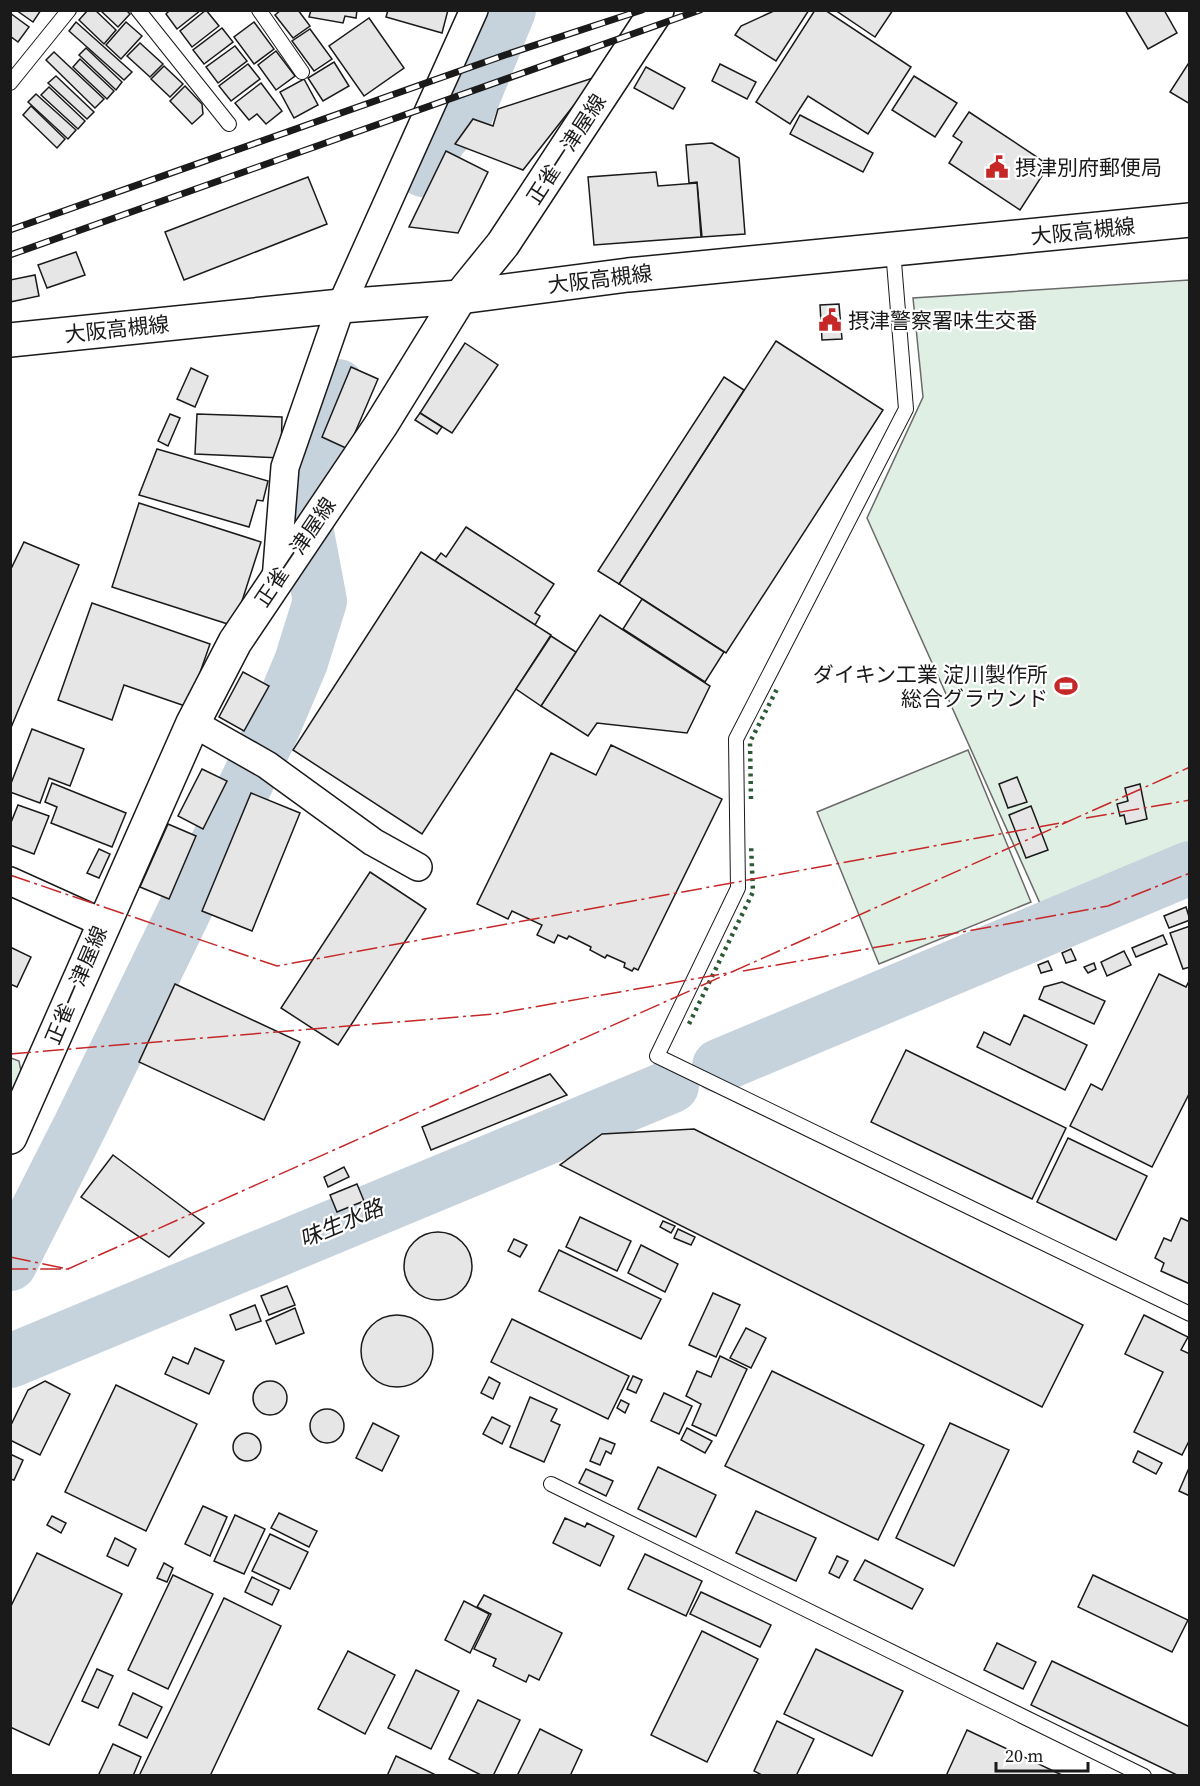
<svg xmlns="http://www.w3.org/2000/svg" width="1200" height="1786" viewBox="0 0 1200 1786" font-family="'Source Serif 4','Noto Sans JP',serif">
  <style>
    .green { fill: #e0efe3; stroke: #6a6a6a; stroke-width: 1.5 }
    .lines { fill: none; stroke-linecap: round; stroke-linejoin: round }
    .river { stroke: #c6d2dc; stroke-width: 54 }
    .building { fill: #e6e6e6; stroke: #1a1a1a; stroke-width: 1.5 }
    .service-casing { stroke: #1a1a1a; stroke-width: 16 }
    .minor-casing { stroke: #1a1a1a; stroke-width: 30 }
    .secondary-casing { stroke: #1a1a1a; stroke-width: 36 }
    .primary-casing { stroke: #1a1a1a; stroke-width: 36 }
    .service { stroke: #fff; stroke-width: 14 }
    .minor { stroke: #fff; stroke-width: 27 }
    .secondary { stroke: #fff; stroke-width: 33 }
    .primary { stroke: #fff; stroke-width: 33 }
    .rail-casing { stroke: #1a1a1a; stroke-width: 7 }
    .rail { stroke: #fff; stroke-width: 4.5; stroke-dasharray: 14; stroke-linecap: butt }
    .hedge { stroke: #2b5a34; stroke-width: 4.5; stroke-dasharray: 3 4.5; stroke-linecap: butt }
    .power { stroke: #c62828; stroke-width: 1.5; stroke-dasharray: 21 4.5 3 4.5; stroke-linecap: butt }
    .labels { text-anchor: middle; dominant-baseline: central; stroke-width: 4.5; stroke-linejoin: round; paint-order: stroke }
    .street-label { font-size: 21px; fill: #1a1a1a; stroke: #fff }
    .poi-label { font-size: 21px; fill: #1a1a1a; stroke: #fff; text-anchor: start }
    .water-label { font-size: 22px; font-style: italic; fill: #1a1a1a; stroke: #fff }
  </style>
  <rect width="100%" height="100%" fill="#fff"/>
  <g class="green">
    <polygon points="1189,280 1189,854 1043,910 867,518 923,397 913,298"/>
    <polygon points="968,750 1031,902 879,964 817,812"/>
    <polygon points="11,1058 19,1061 22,1076 11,1102"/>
  </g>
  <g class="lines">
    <g class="river">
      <polyline points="423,170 440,138 468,110 509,10"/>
      <polyline points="719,1066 1190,868"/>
      <path d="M10,1264L81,1124L274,726L301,662L320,601L302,506C307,463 323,425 338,386"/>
      <polyline points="10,1361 672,1086"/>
    </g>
  </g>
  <g class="building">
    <polygon points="16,10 41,10 33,22"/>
    <polygon points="88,10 95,10 116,30 104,44 79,20"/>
    <polygon points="100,10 126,10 130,14 118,27"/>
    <polygon points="170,10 201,10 177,29 166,14"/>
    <polygon points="206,10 219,26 192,47 180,31"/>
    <polygon points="281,10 298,10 310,26 293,38 275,15"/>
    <polygon points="311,10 357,10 356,18 345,16 343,23 309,17"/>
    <polygon points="388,10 448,10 442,33 386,17"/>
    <polygon points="776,10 809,10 776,61 735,35 741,26"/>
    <polygon points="815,10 825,10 911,67 868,134 808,96 790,124 756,102"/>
    <polygon points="835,10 893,10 875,37"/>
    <polygon points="1125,10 1164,10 1177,33 1148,49"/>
    <polygon points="10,13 29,27 18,42 10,36"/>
    <polygon points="369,18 404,68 364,96 329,46"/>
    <polygon points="76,22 132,72 124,80 69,31"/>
    <polygon points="126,22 142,36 121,59 106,45"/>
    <polygon points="254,22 274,49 254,64 234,37"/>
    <polygon points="222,28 233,42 204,64 193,50"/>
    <polygon points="310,29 332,59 314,71 292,41"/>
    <polygon points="140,43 163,64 150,77 127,56"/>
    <polygon points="235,46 247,61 218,83 206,67"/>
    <polygon points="86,48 122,82 116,90 79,55"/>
    <polygon points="276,51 295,76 276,90 258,65"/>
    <polygon points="54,52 104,99 95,108 46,60"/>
    <polygon points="80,59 114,91 107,99 73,67"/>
    <polygon points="1190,61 1190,104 1170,92"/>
    <polygon points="334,62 349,86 323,101 308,78"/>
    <polygon points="248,64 260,79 231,101 219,86"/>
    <polygon points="720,64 756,82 747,99 712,81"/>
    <polygon points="164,66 183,84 170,97 151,79"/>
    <polygon points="646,67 685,88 673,109 634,88"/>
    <polygon points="56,76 94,112 87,119 48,83"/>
    <polygon points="914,76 957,103 935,137 892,110"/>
    <polygon points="596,77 523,170 455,144 473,119 493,126 498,109"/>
    <polygon points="304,79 318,105 294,118 280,92"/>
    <polygon points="261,83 282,111 266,124 257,114 249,120 235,103"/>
    <polygon points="185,86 202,104 203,114 192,124 170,101"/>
    <polygon points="49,87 85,121 78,129 41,95"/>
    <polygon points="36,94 76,130 68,139 28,102"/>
    <polygon points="31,106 65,139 57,148 23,115"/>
    <polygon points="969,112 1049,165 1020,210 949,163 962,142 953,136"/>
    <polygon points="800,115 873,153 863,172 790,134"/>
    <polygon points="712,143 739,158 745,234 702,237 697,182 689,183 686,145"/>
    <polygon points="446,151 488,172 458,233 409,227"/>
    <polygon points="656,172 658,186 697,183 701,237 594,245 588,177"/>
    <polygon points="308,177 327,224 184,280 165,232"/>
    <polygon points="76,252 85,275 47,288 38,265"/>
    <polygon points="35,275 39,296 10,302 10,280"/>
    <polygon points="839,304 842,339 822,340 820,305"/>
    <polygon points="936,315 937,326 921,327 920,316"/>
    <polygon points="776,341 883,410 726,653 619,584"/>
    <polygon points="465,343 498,365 452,433 420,413"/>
    <polygon points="351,367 378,379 348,449 322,437"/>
    <polygon points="191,368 208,376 195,407 177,399"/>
    <polygon points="724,377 744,390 619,584 598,571"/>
    <polygon points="420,413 442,427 437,434 415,420"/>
    <polygon points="170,414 180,418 168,446 158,441"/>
    <polygon points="197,414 282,417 281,458 195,454"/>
    <polygon points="157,449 268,481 263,501 257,500 249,527 139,495"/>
    <polygon points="139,503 261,542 234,626 112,587"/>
    <polygon points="466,527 554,584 535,613 540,616 535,625 435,561 441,553 446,557"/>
    <polygon points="24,542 79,565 10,730 10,571"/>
    <polygon points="421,552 551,635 422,834 293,750"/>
    <polygon points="642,599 724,652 705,682 623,629"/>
    <polygon points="92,603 210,644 188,707 124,685 112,720 58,700"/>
    <polygon points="600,615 710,686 687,733 597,723 588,736 541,706"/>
    <polygon points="551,636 576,652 541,706 516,689"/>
    <polygon points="243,672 269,686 244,731 219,717"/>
    <polygon points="32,729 84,749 70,786 49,778 40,803 10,792 10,786"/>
    <polygon points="611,745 722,799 638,970 634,968 632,971 624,967 625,963 607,955 605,958 590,950 591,947 569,936 567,939 558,935 554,943 537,935 542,925 512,911 508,919 477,904 551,753 596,775"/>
    <polygon points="202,769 227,781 203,829 178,816"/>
    <polygon points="1017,777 1027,802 1008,808 999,784"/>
    <polygon points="52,783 126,813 112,847 51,823 57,807 45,802"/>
    <polygon points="1140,784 1147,819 1126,824 1124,815 1120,816 1117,804 1128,801 1125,788"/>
    <polygon points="251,793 300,813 252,931 202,911"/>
    <polygon points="18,805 49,816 34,854 10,845 10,825"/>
    <polygon points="1031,806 1048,850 1026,858 1009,815"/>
    <polygon points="168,824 196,836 169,899 140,887"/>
    <polygon points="99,849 110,854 99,878 87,873"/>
    <polygon points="370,872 426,909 338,1045 281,1008"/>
    <polygon points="1186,907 1190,920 1169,928 1164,916"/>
    <polygon points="1190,926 1190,967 1183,969 1170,933"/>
    <polygon points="1163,935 1167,944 1136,957 1132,948"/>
    <polygon points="10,947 31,957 17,987 10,984"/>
    <polygon points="1071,949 1076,960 1066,963 1062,953"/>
    <polygon points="1124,951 1131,965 1107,976 1101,962"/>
    <polygon points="1048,961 1052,970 1041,973 1038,965"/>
    <polygon points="1094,963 1096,969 1088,973 1084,967"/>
    <polygon points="1159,974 1186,987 1190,979 1190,1092 1152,1167 1070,1126 1091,1084 1102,1090"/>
    <polygon points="1062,982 1105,1001 1094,1024 1039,999 1044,987"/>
    <polygon points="175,984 300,1042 264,1120 139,1062"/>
    <polygon points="1024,1015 1087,1045 1065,1090 977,1047 984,1032 1010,1045"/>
    <polygon points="906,1050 1066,1128 1032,1199 871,1122"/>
    <polygon points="550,1074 567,1095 431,1150 422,1127"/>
    <polygon points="694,1129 1083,1325 1042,1407 560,1165 602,1134"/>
    <polygon points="1068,1138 1147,1176 1116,1240 1037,1202"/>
    <polygon points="113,1155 204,1223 169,1257 81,1197"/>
    <polygon points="344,1167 349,1177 328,1187 324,1177"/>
    <polygon points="357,1184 364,1201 337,1212 330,1195"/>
    <polygon points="580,1217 631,1241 617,1271 566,1247"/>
    <polygon points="1181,1218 1190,1222 1190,1284 1161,1271 1164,1263 1155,1258 1164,1238 1171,1241"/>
    <polygon points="663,1221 675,1226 671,1233 660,1227"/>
    <polygon points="678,1229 695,1237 691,1245 674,1238"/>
    <circle cx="438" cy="1266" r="34"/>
    <polygon points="514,1239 527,1245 520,1257 508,1251"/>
    <polygon points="641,1245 678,1264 665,1292 628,1273"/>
    <polygon points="559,1250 661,1299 641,1339 539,1291"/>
    <polygon points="287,1286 295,1305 269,1315 261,1296"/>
    <polygon points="713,1293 740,1305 716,1357 689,1345"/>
    <polygon points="255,1305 261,1321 236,1330 230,1315"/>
    <polygon points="295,1308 304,1333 276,1344 266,1321"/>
    <circle cx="397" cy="1351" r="36"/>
    <polygon points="1144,1315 1188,1337 1181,1350 1190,1354 1190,1439 1182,1455 1134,1432 1163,1372 1125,1354"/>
    <polygon points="512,1319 629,1376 608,1419 491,1362"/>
    <polygon points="746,1328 766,1338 751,1368 730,1358"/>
    <polygon points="195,1348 224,1361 209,1394 165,1374 173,1357 188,1364"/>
    <polygon points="720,1356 747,1369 716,1436 692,1425 701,1404 686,1396 697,1371 711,1377"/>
    <polygon points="772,1371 924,1445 878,1540 725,1466"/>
    <polygon points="633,1376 642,1380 636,1393 627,1389"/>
    <polygon points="489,1377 500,1383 493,1399 481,1393"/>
    <polygon points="45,1381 70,1394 40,1455 10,1440 10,1427 28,1390"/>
    <circle cx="270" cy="1398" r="17"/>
    <polygon points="116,1385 197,1424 146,1531 65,1492"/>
    <polygon points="664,1393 692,1406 679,1434 651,1421"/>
    <polygon points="530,1397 557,1409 551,1421 560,1425 544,1462 510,1447"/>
    <polygon points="621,1400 629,1404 625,1413 617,1408"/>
    <circle cx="327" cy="1426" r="17"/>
    <polygon points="492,1417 510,1426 502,1444 483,1434"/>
    <polygon points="373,1423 399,1436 382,1471 356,1458"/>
    <polygon points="950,1423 1009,1450 954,1566 896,1538"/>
    <polygon points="687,1428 712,1441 705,1453 681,1440"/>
    <circle cx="247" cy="1447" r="14"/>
    <polygon points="600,1438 615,1444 611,1454 606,1451 600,1465 590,1461"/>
    <polygon points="1138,1451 1162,1463 1156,1474 1133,1462"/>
    <polygon points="10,1454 23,1460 14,1480 10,1479"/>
    <polygon points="658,1467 716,1495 696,1537 638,1509"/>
    <polygon points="1189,1468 1190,1468 1190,1496 1179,1491"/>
    <polygon points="586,1469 613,1481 606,1496 579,1483"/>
    <polygon points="203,1506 227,1517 210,1556 185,1544"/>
    <polygon points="756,1511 816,1538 796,1581 736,1553"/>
    <polygon points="279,1513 317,1531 309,1547 271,1528"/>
    <polygon points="235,1515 265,1529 244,1574 214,1561"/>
    <polygon points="52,1516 66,1523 61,1533 47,1525"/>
    <polygon points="565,1518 585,1527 587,1523 614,1536 600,1566 553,1543"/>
    <polygon points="270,1534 308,1552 290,1589 252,1571"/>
    <polygon points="115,1538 136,1549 128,1566 107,1556"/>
    <polygon points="37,1553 122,1594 49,1745 10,1727 10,1608"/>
    <polygon points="645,1554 702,1581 686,1616 628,1589"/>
    <polygon points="837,1556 848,1561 839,1578 829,1573"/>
    <polygon points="865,1560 923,1589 912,1609 854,1580"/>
    <polygon points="164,1563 173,1568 167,1582 157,1578"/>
    <polygon points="173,1575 213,1594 168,1689 128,1670"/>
    <polygon points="1093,1575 1188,1620 1172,1652 1078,1607"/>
    <polygon points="252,1577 279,1590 272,1605 245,1592"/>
    <polygon points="701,1592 771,1625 760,1647 690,1614"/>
    <polygon points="484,1595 562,1633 539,1680 529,1675 526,1682 493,1666 496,1659 474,1649 491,1614 477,1607"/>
    <polygon points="224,1598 281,1626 210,1776 139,1776"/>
    <polygon points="464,1601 489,1614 470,1653 445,1640"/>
    <polygon points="702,1631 758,1659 707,1762 651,1735"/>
    <polygon points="997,1643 1036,1662 1023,1689 984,1670"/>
    <polygon points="816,1649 903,1691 872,1756 784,1714"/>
    <polygon points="348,1651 395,1675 365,1734 318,1709"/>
    <polygon points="1052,1661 1190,1727 1190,1776 1179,1776 1031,1705"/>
    <polygon points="97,1669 113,1676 98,1708 82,1701"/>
    <polygon points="416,1670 459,1691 431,1749 388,1728"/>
    <polygon points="133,1693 162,1707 147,1738 119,1725"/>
    <polygon points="478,1700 520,1720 493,1776 483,1776 449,1759"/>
    <polygon points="777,1721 814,1739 796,1776 764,1776 754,1771"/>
    <polygon points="540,1729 582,1750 570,1776 517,1776"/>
    <polygon points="967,1730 1064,1776 946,1776"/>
    <polygon points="113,1744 141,1757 133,1776 98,1776"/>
    <polygon points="396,1756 434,1774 433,1776 387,1776"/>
  </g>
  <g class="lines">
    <g class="service-casing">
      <g id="service">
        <polyline points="138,10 229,124"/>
        <polyline points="259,10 302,72"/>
        <polyline points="10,83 69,10"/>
        <polyline points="893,250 906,409 736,739 738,888 657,1056 1190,1314"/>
        <polyline points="551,1484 1144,1776"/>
      </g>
    </g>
    <g class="minor-casing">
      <g id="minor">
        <polyline points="276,580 285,467 341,306 474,10"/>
        <polyline points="193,723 267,765 373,842 418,867"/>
        <polyline points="10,881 103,923"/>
      </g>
    </g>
    <g class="secondary-casing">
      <polyline id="secondary" points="10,1137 193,723 235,642 381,425 460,297 503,244 657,10"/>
    </g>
    <g class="primary-casing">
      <polyline id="primary" points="10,340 341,306 460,297 628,275 1190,220"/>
    </g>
    <use href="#service" class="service"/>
    <use href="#minor" class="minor"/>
    <use href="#secondary" class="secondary"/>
    <use href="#primary" class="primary"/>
    <g class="rail-casing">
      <g id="rail">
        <polyline points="10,230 505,55 642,10"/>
        <polyline points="10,255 700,10"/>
      </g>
    </g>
    <use href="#rail" class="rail"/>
    <g class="hedge">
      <polyline points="751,799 750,742 777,689"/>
      <polyline points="689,1024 753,892 751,844"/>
    </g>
    <g class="power">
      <polyline points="1086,818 1190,800"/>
      <polyline points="10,875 277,966 1071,821"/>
      <polyline points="743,971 1108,906 1190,873"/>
      <polyline points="10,1054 494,1014 728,973"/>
      <polyline points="10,1257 68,1269 10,1269"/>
      <polyline points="68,1269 1190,767"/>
    </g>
  </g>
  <defs>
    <g id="civic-bare" transform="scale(1.8)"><path d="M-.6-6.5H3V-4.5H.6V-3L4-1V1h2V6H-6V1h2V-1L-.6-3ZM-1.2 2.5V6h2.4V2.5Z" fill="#c62828" stroke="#fff" stroke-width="2.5" paint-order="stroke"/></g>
    <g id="stadium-bare" transform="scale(1.8)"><path d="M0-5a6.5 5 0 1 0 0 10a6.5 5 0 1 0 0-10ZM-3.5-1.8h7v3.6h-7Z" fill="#c62828" stroke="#fff" stroke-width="2.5" paint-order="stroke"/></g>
  </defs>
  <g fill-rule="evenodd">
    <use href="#civic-bare" x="997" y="167"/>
    <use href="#civic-bare" x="830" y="320"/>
    <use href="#stadium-bare" x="1066" y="686"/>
  </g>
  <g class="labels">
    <g class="street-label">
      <text transform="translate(566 149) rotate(-57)">正雀一津屋線</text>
      <text transform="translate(1083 231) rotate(-6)">大阪高槻線</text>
      <text transform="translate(600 279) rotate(-7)">大阪高槻線</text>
      <text transform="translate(117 329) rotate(-6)">大阪高槻線</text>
      <text transform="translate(295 552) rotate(-56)">正雀一津屋線</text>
      <text transform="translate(76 985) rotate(-67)">正雀一津屋線</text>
    </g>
    <g class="poi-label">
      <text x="1015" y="167">摂津別府郵便局</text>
      <text x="848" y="320">摂津警察署味生交番</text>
      <text x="1048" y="674" text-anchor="end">ダイキン工業 淀川製作所<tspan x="1048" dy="24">総合グラウンド</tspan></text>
    </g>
    <g class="water-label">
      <text transform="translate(341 1223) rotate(-23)">味生水路</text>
    </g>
  </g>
  <rect width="1200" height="1786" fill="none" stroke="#1a1a1a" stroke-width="24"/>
  <path d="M996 1762v9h92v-9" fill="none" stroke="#1a1a1a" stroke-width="3"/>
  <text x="1005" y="1762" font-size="18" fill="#1a1a1a" stroke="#ffffff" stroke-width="4.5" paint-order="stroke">20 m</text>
</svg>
